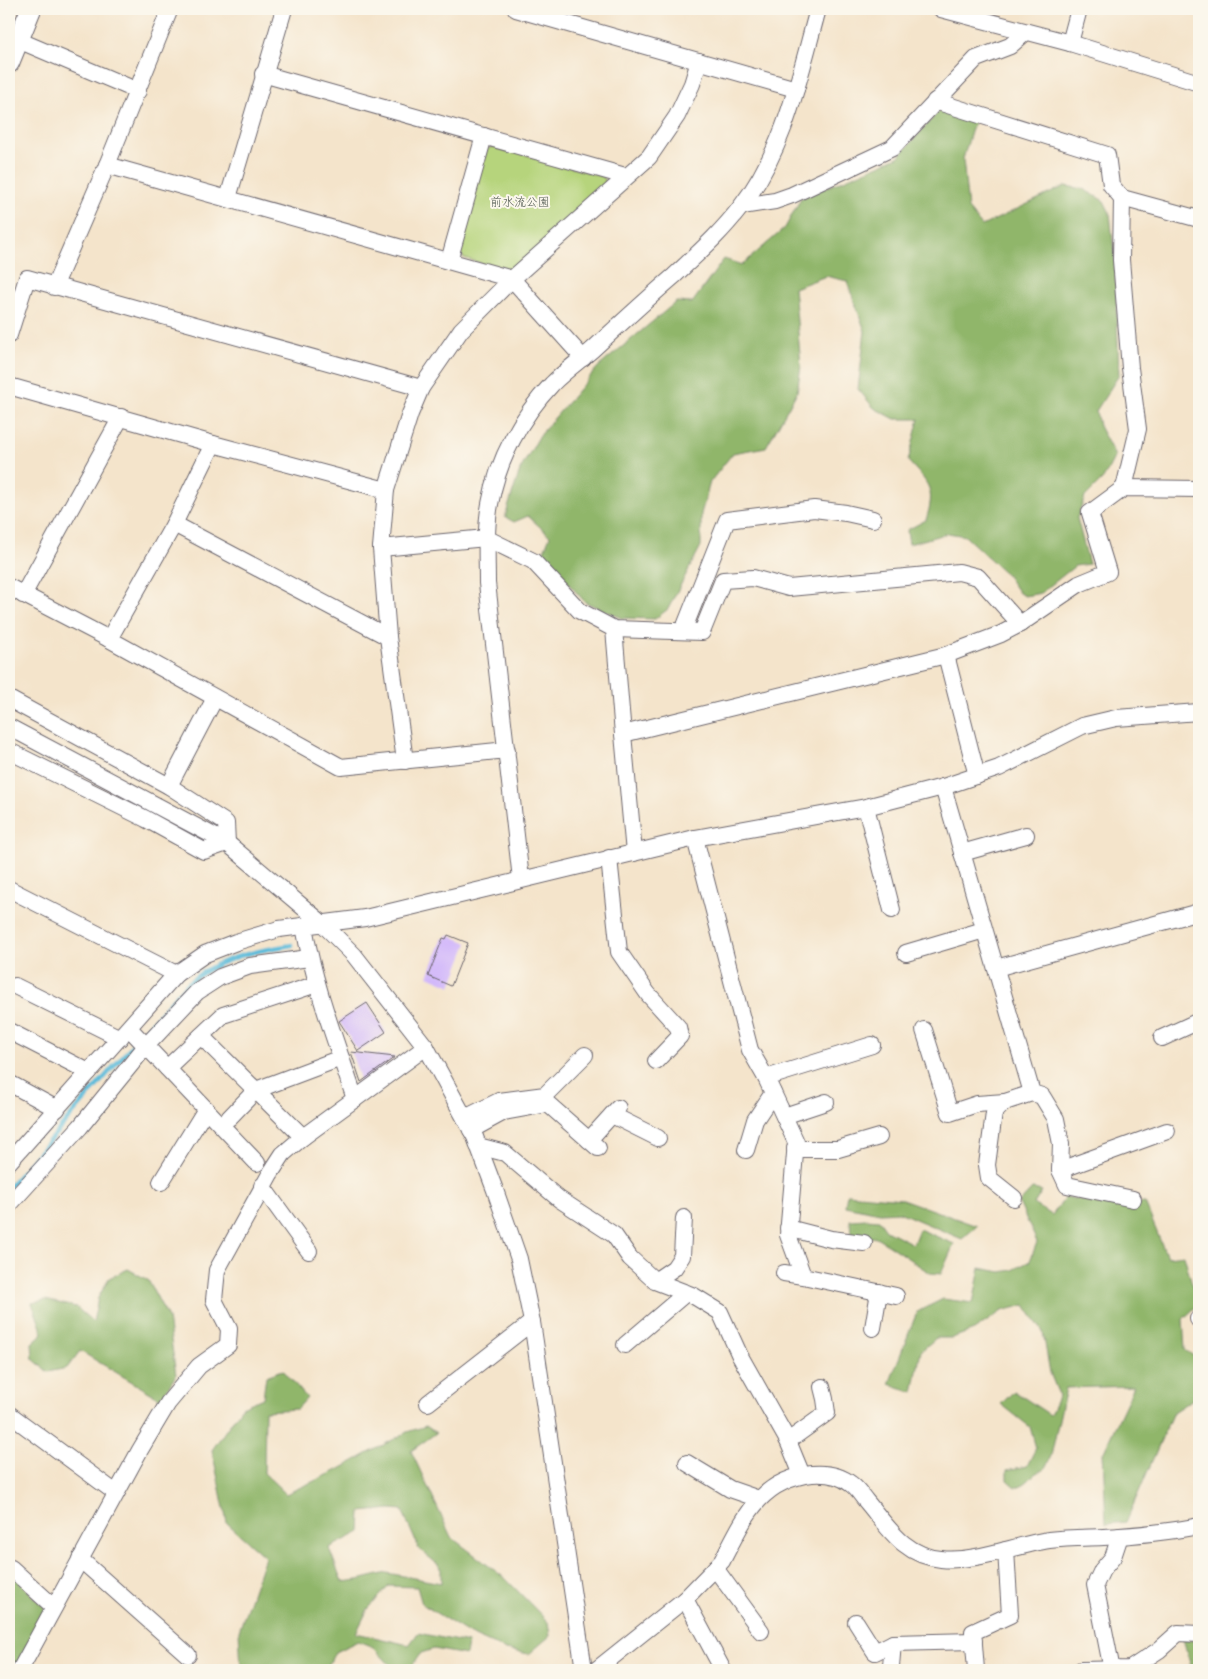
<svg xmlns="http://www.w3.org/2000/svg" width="1208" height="1679" viewBox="0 0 1208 1679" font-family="'Balsamiq Sans','Klee One',sans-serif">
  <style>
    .green { fill: #b6d47b; stroke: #6c7b5b }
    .forest { fill: #90b66b; stroke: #596c53; fill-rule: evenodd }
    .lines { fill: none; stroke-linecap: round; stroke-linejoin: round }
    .stream { stroke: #5cbbda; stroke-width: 4.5 }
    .building { fill: #cdb0fc }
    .minor-casing { stroke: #6c666d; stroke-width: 18 }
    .major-casing { stroke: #6c666d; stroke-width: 22 }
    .minor { stroke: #fff; stroke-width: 16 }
    .major { stroke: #fff; stroke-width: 20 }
    .labels { text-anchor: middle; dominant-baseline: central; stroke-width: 4; stroke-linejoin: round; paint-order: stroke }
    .park-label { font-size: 12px; fill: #4e574e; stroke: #fbf7ec }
  </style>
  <rect width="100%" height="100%" fill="#fbf7ec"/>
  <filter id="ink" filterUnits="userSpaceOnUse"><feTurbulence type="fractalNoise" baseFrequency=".02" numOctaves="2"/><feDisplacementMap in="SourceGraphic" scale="10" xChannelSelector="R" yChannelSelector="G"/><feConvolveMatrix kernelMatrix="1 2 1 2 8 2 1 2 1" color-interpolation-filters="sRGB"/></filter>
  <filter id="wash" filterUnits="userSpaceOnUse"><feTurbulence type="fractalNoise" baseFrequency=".0096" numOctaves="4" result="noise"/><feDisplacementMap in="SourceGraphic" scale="20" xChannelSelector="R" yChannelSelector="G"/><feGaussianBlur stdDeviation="1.12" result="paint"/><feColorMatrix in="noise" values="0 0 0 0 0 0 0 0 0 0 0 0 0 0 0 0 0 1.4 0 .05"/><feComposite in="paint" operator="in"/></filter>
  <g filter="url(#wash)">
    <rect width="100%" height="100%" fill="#f4e4cb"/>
    <polygon class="green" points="494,146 604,177 607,187 515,269 506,271 464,258 457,249 487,149"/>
    <g class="forest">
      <path d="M939,111L974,122L963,159L968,209L982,226L1065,186L1083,189L1104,201L1110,213L1115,261L1119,375L1096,411L1099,426L1115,456L1103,479L1085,497L1077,518L1089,564L1075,566L1041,593L1025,596L1019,593L1005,573L965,536L948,533L909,544L907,530L926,520C936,489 929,484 908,461L919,419H895L874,408L858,389L865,331L847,281L826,276L794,288L801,366L797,392L766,447L733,453L710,482L701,514V546L668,609L655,619L622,618L585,602L551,564L544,551L550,536L528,516L514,522L505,517L520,470L540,435L598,367L676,302L692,303L724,259L742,265L785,228L801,198L898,157Z"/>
      <path d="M1032,1189L1042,1191L1034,1204L1052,1215L1066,1197L1114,1206L1145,1203L1167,1257L1184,1255L1198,1305L1183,1319L1185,1350L1198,1359L1196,1397L1173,1412L1126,1522L1106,1524L1103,1453L1134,1386L1066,1388L1051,1456L1044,1470C1029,1473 1032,1484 1015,1487L1007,1480V1470L1027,1466L1036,1448L1030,1427L1001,1404L1014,1391L1050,1415L1059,1395L1050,1373L1043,1332L1025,1305L1002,1311L974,1330L952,1338H936L921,1351L913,1392L889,1384L917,1312L943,1299L973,1303L980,1268L1001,1272L1013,1270L1030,1261L1037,1242L1019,1203Z"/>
      <polygon points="847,1194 902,1199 977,1226 962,1239 899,1212 880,1213 845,1206"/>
      <polygon points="866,1219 879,1220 886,1230 913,1244 919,1229 954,1244 941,1274 930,1273 878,1238 851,1235 850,1220"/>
      <polygon points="128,1269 148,1280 168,1318 176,1375 161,1399 80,1351 67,1368 48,1372 33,1359 32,1343 43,1333 32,1303 45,1300 76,1307 93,1322 98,1298 109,1278"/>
      <path d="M283,1370L307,1398L297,1409L265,1411L264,1473L286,1494L336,1471L407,1432L426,1426L436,1433L411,1451L451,1537L506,1579L548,1622L550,1636L529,1654L506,1650L470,1634L422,1604L417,1587L389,1586L368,1609L356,1633L409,1645L418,1633L468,1643L466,1655L434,1649L421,1653L409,1670H395L373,1647L358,1641L335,1652L326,1670H241L239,1631L265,1557L227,1523L212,1450L242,1407L263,1398L266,1376ZM391,1509L402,1510L419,1549L441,1567V1583L387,1573L358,1580L342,1582L329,1548L360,1532L361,1512Z"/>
      <polygon points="9,1571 46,1609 14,1670 9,1670"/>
      <polygon points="1183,1640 1199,1641 1199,1670 1192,1670"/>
    </g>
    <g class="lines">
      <g class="stream">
        <path d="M142,1035C155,1020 168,1003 182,989C212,959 253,951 292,945"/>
        <polyline points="9,1187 136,1041"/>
      </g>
    </g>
    <g id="blocks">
      <g class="building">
        <polygon points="448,935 468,943 451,986 428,976 443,938 446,939"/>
        <polygon points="367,1003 386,1032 358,1051 339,1021"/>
        <polygon points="351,1052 395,1057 361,1082"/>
      </g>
    </g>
  </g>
  <g filter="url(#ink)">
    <use href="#blocks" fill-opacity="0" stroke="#6c666d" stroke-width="1"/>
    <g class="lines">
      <g class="minor-casing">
        <g id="minor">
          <polyline points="516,9 796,89"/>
          <polyline points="941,9 1070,43 1199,83"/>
          <polyline points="18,40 138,91"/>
          <polyline points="1070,43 1079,9"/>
          <polyline points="263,74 625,176"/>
          <polyline points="935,101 1107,155 1111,185 1122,198 1199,219"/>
          <polyline points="107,165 512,279 583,358"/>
          <polyline points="228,198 284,9"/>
          <polyline points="1122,198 1121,260 1130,368 1138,429 1124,488"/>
          <polyline points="742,206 775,201 792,195 892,148 976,59 1010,46 1026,32"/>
          <polyline points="449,261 484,136"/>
          <polyline points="54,287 107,165 170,9"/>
          <polyline points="9,335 27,278 421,388"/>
          <polyline points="9,386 213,444 386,490"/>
          <polyline points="174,524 388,637"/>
          <polyline points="381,548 486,538 533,561 580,611 614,629 702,632 723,580 753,578 789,588 959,572 978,577 1020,624 1001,634 946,655 623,734 634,853"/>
          <polyline points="9,587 109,639 341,767 507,750"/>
          <polyline points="23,595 121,417"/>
          <polyline points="1020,624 1079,584 1108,572 1090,513 1124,488 1199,489"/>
          <polyline points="614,629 623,734"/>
          <polyline points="683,631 727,520 814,509 846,513 873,519"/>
          <polyline points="109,639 174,524 213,444"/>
          <polyline points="946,655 977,776"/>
          <polyline points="9,699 169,786 226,823 227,843"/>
          <polyline points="9,727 227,843 323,924 354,955 426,1047 475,1137 495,1190 519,1259 532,1322 584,1670"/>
          <polyline points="9,751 146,819 204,851 227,843"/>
          <polyline points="405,761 388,637 381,548 386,490 410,414 421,388 461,330 512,279 649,157 677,116 692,84 699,61"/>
          <polyline points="169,786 215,698"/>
          <polyline points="943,787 1032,1093 1042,1096 1056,1119 1061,1144 1060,1170 1067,1185 1133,1199"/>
          <polyline points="866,807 892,910"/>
          <polyline points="695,838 750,1050 766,1078 796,1142 788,1235 803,1276 896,1296"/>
          <polyline points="962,853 1026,835"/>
          <polyline points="609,858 619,952 648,994 678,1027 680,1036 656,1061"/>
          <path d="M521,879L487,583C487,557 485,530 490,504C498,459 521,417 552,384C564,372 579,361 592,350C619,325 646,300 674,276C697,254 720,234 740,208C785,150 799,78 818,9"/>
          <polyline points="9,889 176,974"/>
          <path d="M304,926C314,985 336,1042 355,1099"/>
          <polyline points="906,953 984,930"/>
          <polyline points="996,968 1199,912"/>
          <polyline points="15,986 120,1038"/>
          <polyline points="129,1028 257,1163"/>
          <polyline points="924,1030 950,1113 977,1104 1005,1102"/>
          <polyline points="9,1031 89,1072"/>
          <polyline points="201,1036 303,1137"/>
          <polyline points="1162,1038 1199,1021"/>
          <polyline points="167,1068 223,1015 317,984"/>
          <polyline points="766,1078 872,1045"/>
          <polyline points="9,1083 57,1109"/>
          <polyline points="612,1115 658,1138"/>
          <polyline points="784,1116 826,1102"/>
          <polyline points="229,1118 256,1090 341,1058"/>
          <polyline points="465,1118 499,1101 545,1095 585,1055"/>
          <polyline points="471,1130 504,1112 548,1104 598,1148"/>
          <polyline points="589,1140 618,1108"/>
          <polyline points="478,1146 505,1153 559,1199 614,1235 630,1258 655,1281 694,1296 720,1312 740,1356 788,1441"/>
          <polyline points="795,1149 838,1149 879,1137"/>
          <polyline points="746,1150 755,1120 773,1093"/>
          <polyline points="9,1162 176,974 205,954 236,942 279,929 365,918 695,838 866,807 943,787 999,768 1082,726 1116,718 1199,712"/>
          <polyline points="1060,1170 1167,1131"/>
          <polyline points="161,1182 206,1109"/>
          <polyline points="262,1186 309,1251"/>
          <polyline points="1014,1198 989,1178 987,1165 994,1113 1005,1102 1032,1093"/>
          <polyline points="9,1205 80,1127 146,1046 197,992 220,977 250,966 309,958"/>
          <polyline points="788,1228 831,1239 864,1243"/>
          <polyline points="784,1273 803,1276"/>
          <polyline points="655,1281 674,1268 682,1256 684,1218"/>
          <polyline points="1198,1319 1199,1319"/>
          <polyline points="873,1328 879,1292"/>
          <polyline points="625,1345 686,1293"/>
          <polyline points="428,1403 532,1322"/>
          <polyline points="9,1414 116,1493"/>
          <polyline points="687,1463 730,1489 759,1499"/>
          <polyline points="802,1475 788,1441 827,1413 825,1399 822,1387"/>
          <polyline points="80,1559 188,1655"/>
          <polyline points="11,1568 54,1607"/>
          <polyline points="715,1568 761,1631"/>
          <polyline points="685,1599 723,1670"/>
          <polyline points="856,1622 875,1652 893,1643 974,1641"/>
          <polyline points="891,1666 893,1643"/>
          <polyline points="20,1670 140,1450 168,1403 199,1366 228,1345 229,1329 214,1300 217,1270 270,1174 283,1154 303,1137 426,1047"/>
          <path d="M596,1670L685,1599L722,1561C744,1519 759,1480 812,1474C825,1473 840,1475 851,1484C857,1488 861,1495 866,1501C888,1527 904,1556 941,1559C975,1563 1015,1545 1049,1540C1073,1537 1097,1538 1120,1536C1146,1534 1174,1531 1199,1526"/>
          <polyline points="976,1670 973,1632 1010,1615 1006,1550"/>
          <polyline points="1081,1670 1130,1669 1159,1650 1178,1633 1199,1634"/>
          <polyline points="1112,1670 1095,1585 1102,1570 1113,1557 1120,1536"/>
        </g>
      </g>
      <g class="major-casing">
        <polyline id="major" points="9,63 31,9"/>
      </g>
      <use href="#minor" class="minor"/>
      <use href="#major" class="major"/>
    </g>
  </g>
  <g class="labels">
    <g class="park-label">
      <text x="520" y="202">前水流公園</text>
    </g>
  </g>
  <rect width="1208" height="1679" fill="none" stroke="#fbf7ec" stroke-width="30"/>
</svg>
